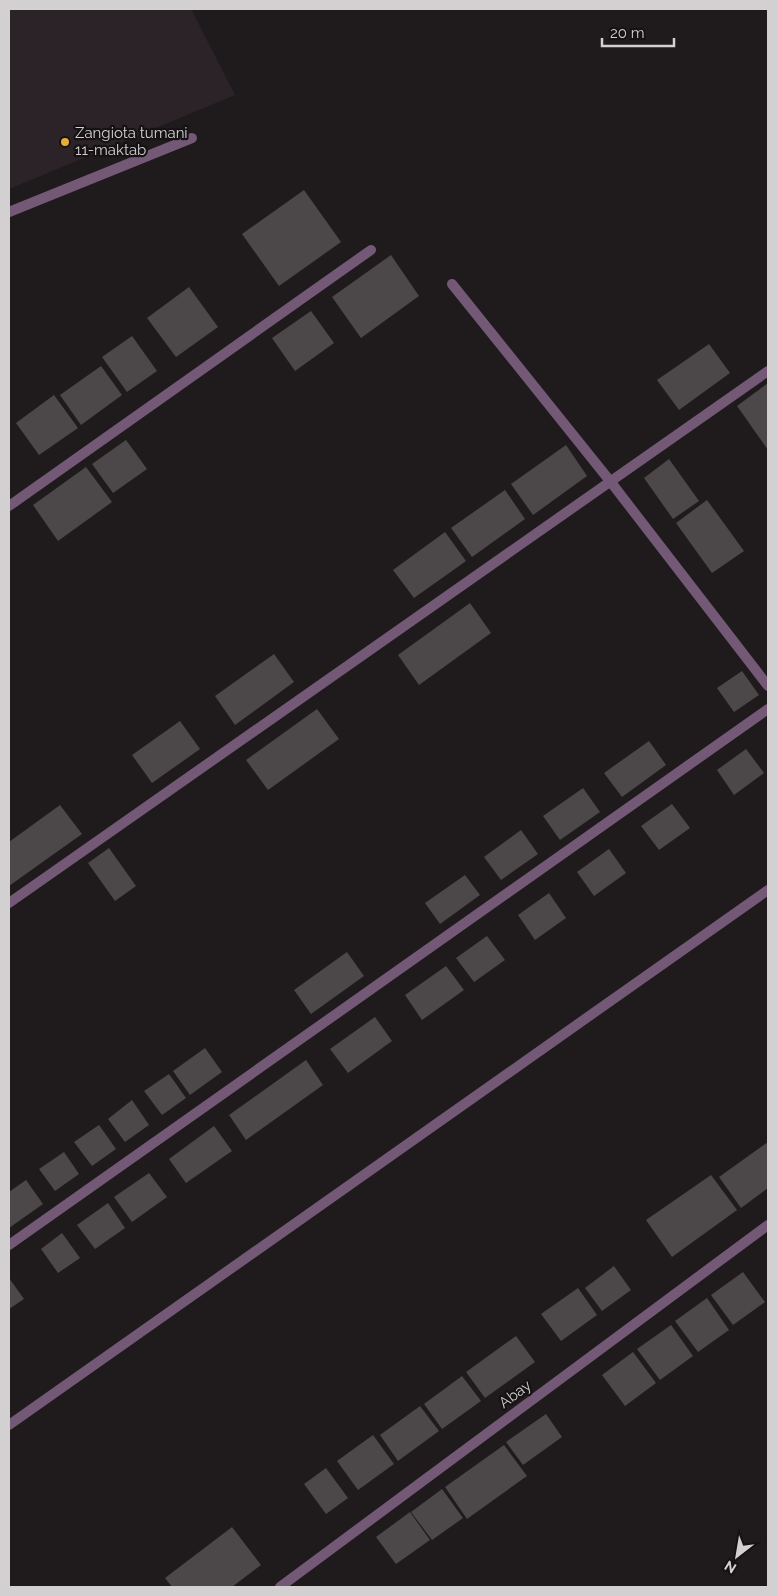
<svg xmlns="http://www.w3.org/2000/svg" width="777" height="1596" viewBox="0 0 777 1596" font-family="Raleway,sans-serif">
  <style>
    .built { fill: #2b2327 }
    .building { fill: #4c4748 }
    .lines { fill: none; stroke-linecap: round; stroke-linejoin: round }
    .street { stroke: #745977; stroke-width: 10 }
    .poi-dot { fill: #e5ad35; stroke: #161214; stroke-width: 2 }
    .labels { text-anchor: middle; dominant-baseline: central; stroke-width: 4.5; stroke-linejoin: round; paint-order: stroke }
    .poi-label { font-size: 15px; fill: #d3d0d2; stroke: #161214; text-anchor: start }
    .street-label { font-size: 15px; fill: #d3d0d2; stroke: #161214 }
  </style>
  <rect width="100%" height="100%" fill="#1f1b1d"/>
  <polygon class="built" points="9,9 191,9 235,95 9,189"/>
  <g class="building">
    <polygon points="304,190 341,242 279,286 242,234"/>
    <polygon points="391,255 419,296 361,338 332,297"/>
    <polygon points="189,287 218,327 176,357 147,318"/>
    <polygon points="311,311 334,343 295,371 272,338"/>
    <polygon points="132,336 157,371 127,392 102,357"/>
    <polygon points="709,344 730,373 679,410 657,380"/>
    <polygon points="101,366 122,395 81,425 60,395"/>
    <polygon points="768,383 768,450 737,406"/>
    <polygon points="54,395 78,428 39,455 16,423"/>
    <polygon points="126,440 147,469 113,493 92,464"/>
    <polygon points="566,445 587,476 533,515 511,484"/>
    <polygon points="669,459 699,501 673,519 644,478"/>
    <polygon points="86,467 112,502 58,541 33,505"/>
    <polygon points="505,490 525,519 472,557 451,528"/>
    <polygon points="707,500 744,551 712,573 676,523"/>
    <polygon points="445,532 466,561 414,598 393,570"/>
    <polygon points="470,603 491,633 419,685 398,655"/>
    <polygon points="274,654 294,682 235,725 215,696"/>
    <polygon points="742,671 759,695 734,712 717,688"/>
    <polygon points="317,709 339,739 268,790 246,760"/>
    <polygon points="180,721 200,749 152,783 132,755"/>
    <polygon points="649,741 666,765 622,797 604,773"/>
    <polygon points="746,749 764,773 734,795 717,770"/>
    <polygon points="583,788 600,812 560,840 543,816"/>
    <polygon points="672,804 690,828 659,850 641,826"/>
    <polygon points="60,805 82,834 9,886 9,842"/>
    <polygon points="521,830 538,854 501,880 484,857"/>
    <polygon points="109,848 136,886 115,901 88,863"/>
    <polygon points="609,849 626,873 594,896 577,872"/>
    <polygon points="465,875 480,895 440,924 425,903"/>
    <polygon points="549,893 566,918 535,940 518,915"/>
    <polygon points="487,936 505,960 474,982 456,958"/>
    <polygon points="347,952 364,976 311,1014 294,990"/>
    <polygon points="446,966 464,990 422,1020 405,995"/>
    <polygon points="375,1017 392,1041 348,1073 330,1049"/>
    <polygon points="205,1048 222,1072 190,1095 173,1071"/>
    <polygon points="306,1060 323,1085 246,1140 229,1115"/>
    <polygon points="169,1074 186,1098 162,1115 144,1091"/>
    <polygon points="132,1100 149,1125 125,1142 108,1119"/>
    <polygon points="99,1125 116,1149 92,1166 74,1142"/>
    <polygon points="214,1126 232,1151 186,1183 169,1159"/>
    <polygon points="768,1142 768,1188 741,1208 719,1177"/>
    <polygon points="64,1152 79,1174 55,1191 39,1169"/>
    <polygon points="149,1173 167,1197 132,1222 114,1197"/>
    <polygon points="711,1175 737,1210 672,1257 646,1220"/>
    <polygon points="26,1180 43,1204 9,1228 9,1192"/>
    <polygon points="108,1203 125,1228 95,1249 77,1225"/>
    <polygon points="62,1233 80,1258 58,1273 41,1249"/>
    <polygon points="614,1266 631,1290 602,1311 585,1288"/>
    <polygon points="743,1272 765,1302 733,1325 711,1295"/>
    <polygon points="9,1278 24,1299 9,1309"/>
    <polygon points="578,1288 597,1315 561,1341 541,1314"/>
    <polygon points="707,1298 729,1330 698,1352 675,1321"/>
    <polygon points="671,1325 693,1356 660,1380 637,1349"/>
    <polygon points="516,1336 535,1362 485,1398 466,1372"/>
    <polygon points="633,1352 656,1383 625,1406 602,1375"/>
    <polygon points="462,1376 481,1401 442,1429 424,1404"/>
    <polygon points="420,1406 439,1431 398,1461 380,1435"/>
    <polygon points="546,1414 562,1437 523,1465 506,1442"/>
    <polygon points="373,1435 394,1464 358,1490 337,1461"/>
    <polygon points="504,1445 527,1476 467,1519 445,1487"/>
    <polygon points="326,1468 348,1498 326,1514 304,1484"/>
    <polygon points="442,1489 463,1518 432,1540 411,1512"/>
    <polygon points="410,1512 430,1540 396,1564 376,1537"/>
    <polygon points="232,1527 261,1565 232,1587 172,1587 165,1578"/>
  </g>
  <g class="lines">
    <g class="street">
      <polyline points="9,212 192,138"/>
      <polyline points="452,284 610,481 768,686"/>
      <polyline points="9,506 371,250"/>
      <polyline points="9,903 768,371"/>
      <polyline points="9,1245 768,709"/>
      <polyline points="9,1425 768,890"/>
      <polyline points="280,1587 768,1225"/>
    </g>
  </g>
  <circle class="poi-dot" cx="65" cy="142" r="5"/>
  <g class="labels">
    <g class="poi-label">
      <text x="75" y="133">Zangiota tumani<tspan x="75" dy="17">11-maktab</tspan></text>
    </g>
    <g class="street-label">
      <text transform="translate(515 1394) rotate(-37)">Abay</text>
    </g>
  </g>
  <rect width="777" height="1596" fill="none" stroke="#d3d0d2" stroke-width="20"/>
  <g transform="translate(737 1556) rotate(211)" stroke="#161214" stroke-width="4" paint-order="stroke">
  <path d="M0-4L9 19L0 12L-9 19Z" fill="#d3d0d2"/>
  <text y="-8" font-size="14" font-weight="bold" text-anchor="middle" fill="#d3d0d2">N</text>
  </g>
  <path d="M602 38v8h72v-8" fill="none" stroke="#d3d0d2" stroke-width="2.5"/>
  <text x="610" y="38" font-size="15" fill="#d3d0d2" stroke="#161214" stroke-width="4" paint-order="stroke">20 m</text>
</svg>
